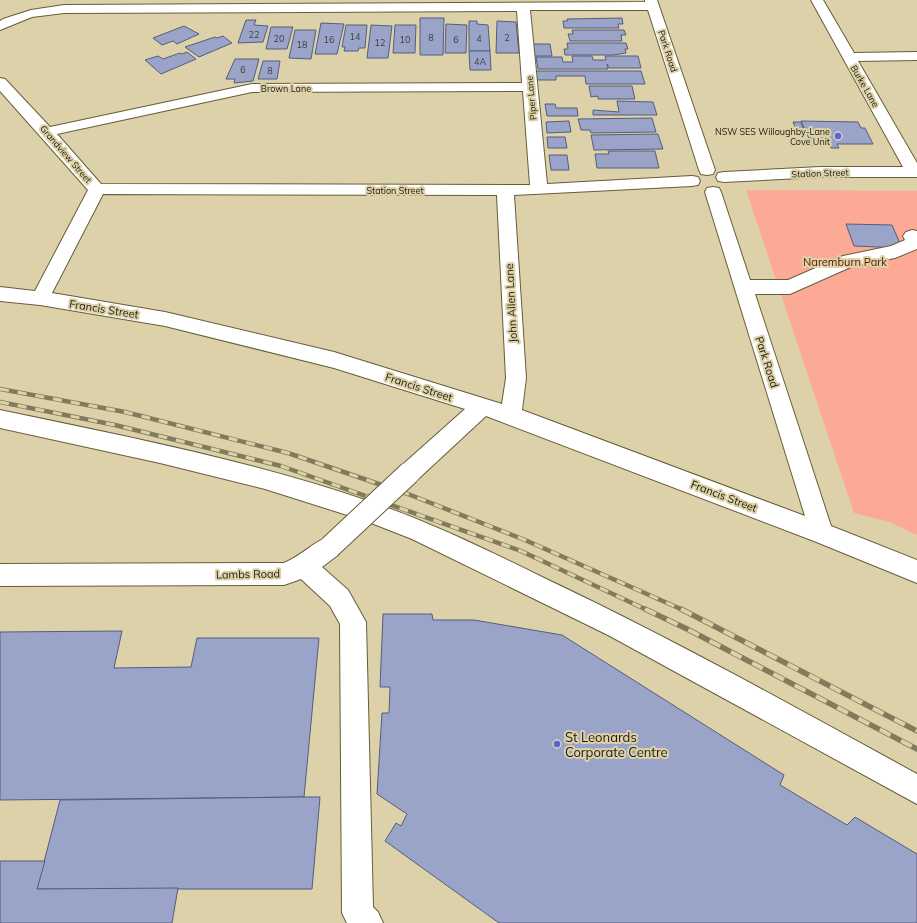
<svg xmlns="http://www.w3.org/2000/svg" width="917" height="923" viewBox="0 0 917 923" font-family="Mulish,sans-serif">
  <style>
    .green { fill: #fca995 }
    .building { fill: #9aa4c9; stroke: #555d7e }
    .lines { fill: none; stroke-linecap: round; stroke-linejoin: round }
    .minor-casing { stroke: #675d38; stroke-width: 2 }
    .minor { fill: #fff; fill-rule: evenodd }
    .rail-far1-casing { stroke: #817a5d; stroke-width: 4.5 }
    .rail-casing { stroke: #817a5d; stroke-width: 5.5 }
    .rail-far1 { stroke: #dcd1a9; stroke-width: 3; stroke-dasharray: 9; stroke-linecap: butt }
    .rail { stroke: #dcd1a9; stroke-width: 4; stroke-dasharray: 12; stroke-linecap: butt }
    .minor-bridge-casing { stroke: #675d38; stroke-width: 24; stroke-linecap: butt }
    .minor-bridge { stroke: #fff; stroke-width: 22 }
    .poi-dot { fill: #5664db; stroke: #dcd1a9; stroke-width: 1.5 }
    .labels { text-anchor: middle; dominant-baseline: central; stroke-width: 4; stroke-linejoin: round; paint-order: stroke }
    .number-label { font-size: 9px; fill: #3e3d3a }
    .far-street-label { font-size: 9px; fill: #1f1b0b; stroke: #dcd1a9 }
    .far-poi-label { font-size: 9px; fill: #1f1b0b; stroke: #dcd1a9; text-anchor: end }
    .park-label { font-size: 11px; fill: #5b1303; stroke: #dcd1a9 }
    .street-label { font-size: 11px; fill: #1f1b0b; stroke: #dcd1a9 }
    .near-poi-label { font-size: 13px; fill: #1f1b0b; stroke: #dcd1a9; text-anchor: start }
  </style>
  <rect width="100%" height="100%" fill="#dcd1a9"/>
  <polygon class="green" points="746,190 917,191 917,535 889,522 854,513"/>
  <g class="building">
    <polygon points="420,18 444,18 443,55 420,55"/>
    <polygon points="622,18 623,24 618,24 619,28 564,28 563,21 568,21 567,19"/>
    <polygon points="246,20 256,20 254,25 268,26 263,42 238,43"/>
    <polygon points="469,21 477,21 477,24 488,25 490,51 469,51"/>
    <polygon points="497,21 516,22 519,53 496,53"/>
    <polygon points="321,23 344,24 337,54 315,54"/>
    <polygon points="446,24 467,25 466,53 445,53"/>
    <polygon points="346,25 367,25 365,48 359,48 358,51 344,51 345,47 342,47"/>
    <polygon points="371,25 392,26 388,58 367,58"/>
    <polygon points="395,25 416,25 415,53 393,53"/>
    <polygon points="184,26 199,34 177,44 173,41 162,45 153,38"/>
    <polygon points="271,27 293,27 287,49 266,49"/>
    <polygon points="295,30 316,30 311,59 289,58"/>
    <polygon points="572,30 624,30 626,35 621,35 622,41 570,41 568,34 573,34"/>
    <polygon points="223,36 232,43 199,57 185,47 215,37 217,38"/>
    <polygon points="567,43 626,43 628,49 625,49 626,53 613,55 565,55 564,49 568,49"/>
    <polygon points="533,44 550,44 552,56 534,56"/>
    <polygon points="469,51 490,51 491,70 470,70"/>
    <polygon points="187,52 196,59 161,74 145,60 158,56 163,59 180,53 182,54"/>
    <polygon points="572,56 592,56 593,60 606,60 605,56 638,56 641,68 609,68 607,64 608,69 538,69 536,57 562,57 563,62 573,62"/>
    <polygon points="235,59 259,59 253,81 234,83 235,79 226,79"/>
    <polygon points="263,61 280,61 277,79 258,79"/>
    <polygon points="536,71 641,71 645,84 586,84 585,76 556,76 556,80 537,80"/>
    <polygon points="589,86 632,86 635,99 598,99 598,96 591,97"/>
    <polygon points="617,101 653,102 657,115 593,115 593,110 619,112"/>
    <polygon points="545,104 555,104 556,108 577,108 578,116 547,116"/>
    <polygon points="652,118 656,132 591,133 590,130 581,130 578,119"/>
    <polygon points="569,121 571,132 547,133 546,122"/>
    <polygon points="801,121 858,122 861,128 865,128 873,144 837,144 839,148 831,148 830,145 812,145"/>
    <polygon points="793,122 801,122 804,131 797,131"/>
    <polygon points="658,134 663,149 594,150 591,135"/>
    <polygon points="547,137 565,137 567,148 548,148"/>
    <polygon points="608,151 655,151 659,168 597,168 595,154 609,154"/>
    <polygon points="549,155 567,155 569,170 551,170"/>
    <polygon points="846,224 892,225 902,248 854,246"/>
    <polygon points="383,614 432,614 433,620 474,620 562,635 784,775 780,785 847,825 855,817 917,854 917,923 499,923 385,841 396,823 401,826 407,814 377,794 382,713 389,713 390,687 380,687"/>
    <polygon points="122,631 114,668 191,667 197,638 319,638 304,797 0,800 0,632"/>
    <polygon points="304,797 320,797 312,889 37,889 60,800"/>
    <polygon points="0,861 45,861 37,889 178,888 172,923 0,923"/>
  </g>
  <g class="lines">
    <g class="minor-casing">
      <g id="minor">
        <path d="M645,0H657L715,170L713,174L707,175L701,174L699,170L648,10H530L547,184L692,176L698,177L700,181L698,185L692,186L514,195L526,378L522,410L805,516L705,192L707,188L713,187L719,188L721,192L750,280H788L843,256L891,246L905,240L903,236L906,232L912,230L917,231V249L895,258L853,266L790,294H755L831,526L917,560V583L814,541L486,416L417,480L409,483L401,480L398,473L401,466L465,409L334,368L165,326L40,305L0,301V287L35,291L88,190L0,91V78L5,79L50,127L252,84L522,83L517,11L64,13L32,17L0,30V21L3,19L31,10L64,5L645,2ZM523,91L530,185L101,184L57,134L252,92ZM103,194L497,195L506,378L502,404L334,352L165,312L52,293Z"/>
        <polygon points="811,0 823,0 854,53 917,52 917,60 858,61 917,163 917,177 820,177 724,182 718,181 716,177 718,173 724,172 820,167 903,167"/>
        <path d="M0,410C124,436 248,460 368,501C428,521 485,549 542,577C669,637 793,706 917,774V804L608,635L412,539L366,521L265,489L160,463L0,428Z"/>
        <path d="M330,536L338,539L342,547L338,555L322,567L348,590L366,622L373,907L378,912L383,923H347L342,913L340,624L330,606L301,579L284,585L0,586V564L284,563C301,556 313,542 330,536Z"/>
      </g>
    </g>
    <use href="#minor" class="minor"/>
    <g class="rail-far1-casing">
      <g id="rail-far1">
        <polyline points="0,389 125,412 288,453 408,494 525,540 683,610"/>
        <polyline points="0,402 115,425 281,466 521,551 647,610"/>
      </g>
    </g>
    <g class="rail-casing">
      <g id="rail">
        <polyline points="645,609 687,629 917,749"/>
        <polyline points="681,609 917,731"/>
      </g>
    </g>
    <use href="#rail-far1" class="rail-far1"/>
    <use href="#rail" class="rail"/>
    <g class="minor-bridge-casing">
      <polyline id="minor-bridge" points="330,547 409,473"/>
    </g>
    <use href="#minor-bridge" class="minor-bridge"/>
  </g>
  <g class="poi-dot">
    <circle cx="838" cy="136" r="4"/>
    <circle cx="557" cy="744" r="4"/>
  </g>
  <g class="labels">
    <g class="number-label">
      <text x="254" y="34">22</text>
      <text x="355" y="36">14</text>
      <text x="431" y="37">8</text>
      <text x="507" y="37">2</text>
      <text x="279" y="38">20</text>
      <text x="479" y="38">4</text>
      <text x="329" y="39">16</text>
      <text x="405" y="39">10</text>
      <text x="456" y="39">6</text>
      <text x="380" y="42">12</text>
      <text x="302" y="44">18</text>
      <text x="480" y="61">4A</text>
      <text x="243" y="69">6</text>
      <text x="270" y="70">8</text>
    </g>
    <g class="far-street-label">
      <text transform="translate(668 51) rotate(72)">Park Road</text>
      <text transform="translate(865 86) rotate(60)">Burke Lane</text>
      <text x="286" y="88">Brown Lane</text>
      <text transform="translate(531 98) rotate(-95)">Piper Lane</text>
      <text transform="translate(66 154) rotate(49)">Grandview Street</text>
      <text transform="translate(820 173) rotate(-2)">Station Street</text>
      <text x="395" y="190">Station Street</text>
    </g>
    <g class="far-poi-label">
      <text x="830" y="131">NSW SES Willoughby-Lane<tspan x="830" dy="10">Cove Unit</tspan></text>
    </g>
    <g class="park-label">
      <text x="845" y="262">Naremburn Park</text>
    </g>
    <g class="street-label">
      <text transform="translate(511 303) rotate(-93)">John Allen Lane</text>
      <text transform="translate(104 309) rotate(9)">Francis Street</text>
      <text transform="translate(767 362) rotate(72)">Park Road</text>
      <text transform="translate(419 387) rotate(18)">Francis Street</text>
      <text transform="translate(724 496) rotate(21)">Francis Street</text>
      <text transform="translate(248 574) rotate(-1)">Lambs Road</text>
    </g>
    <g class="near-poi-label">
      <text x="565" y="737">St Leonards<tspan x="565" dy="15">Corporate Centre</tspan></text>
    </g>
  </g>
</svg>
